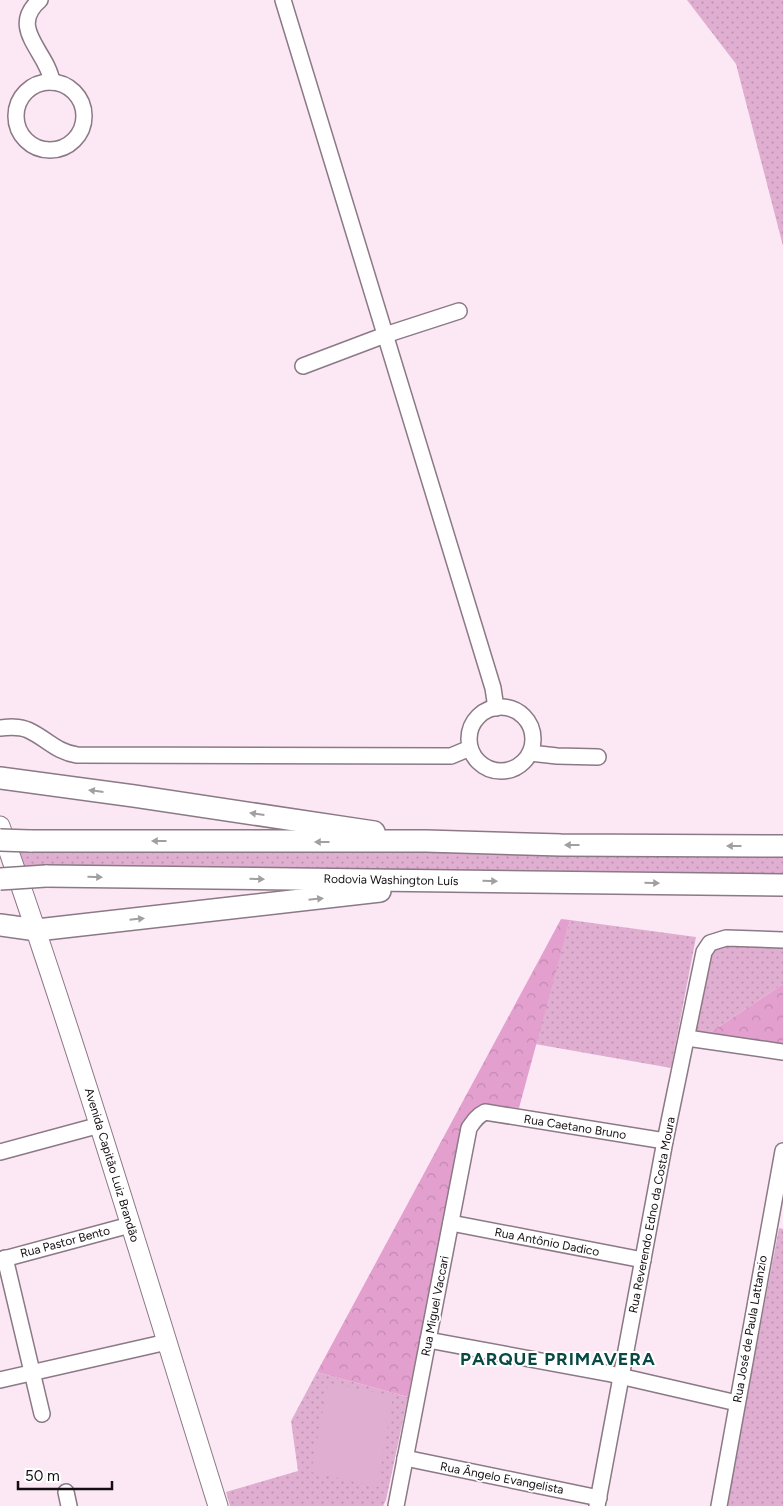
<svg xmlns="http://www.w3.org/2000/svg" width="783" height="1506" viewBox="0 0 783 1506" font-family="Figtree,sans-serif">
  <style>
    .green { fill: url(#green-dots) }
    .forest { fill: url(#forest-crowns) }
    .pitch { fill: #e0aed0 }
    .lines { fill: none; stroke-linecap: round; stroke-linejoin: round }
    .minor-casing { stroke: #8b7985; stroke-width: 18 }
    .major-casing { stroke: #8b7985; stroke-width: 21 }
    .highway-casing { stroke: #8b7985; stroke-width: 24 }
    .minor { stroke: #fff; stroke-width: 15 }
    .major { stroke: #fff; stroke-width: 19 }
    .highway { stroke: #fff; stroke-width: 21 }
    .highway-bridge-casing { stroke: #8b7985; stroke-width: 24; stroke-linecap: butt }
    .highway-bridge { stroke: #fff; stroke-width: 21 }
    .oneway { fill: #a19fa0 }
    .labels { text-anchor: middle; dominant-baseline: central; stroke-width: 4; stroke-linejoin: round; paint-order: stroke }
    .street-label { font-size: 12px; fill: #140e12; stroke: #fff }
    .district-label { font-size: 18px; font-weight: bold; letter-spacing: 1px; fill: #084944; stroke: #fff }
  </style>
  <defs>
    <pattern id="green-dots" width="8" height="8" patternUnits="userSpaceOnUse" patternTransform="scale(1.25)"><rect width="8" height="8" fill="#e0aed0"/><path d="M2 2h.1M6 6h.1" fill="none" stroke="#bf94b2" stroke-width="1.8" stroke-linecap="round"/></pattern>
    <pattern id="forest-crowns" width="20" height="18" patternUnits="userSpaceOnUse" patternTransform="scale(1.25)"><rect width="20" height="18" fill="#e3a0cf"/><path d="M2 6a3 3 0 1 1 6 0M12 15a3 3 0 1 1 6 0" fill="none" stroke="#c289b1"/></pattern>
  </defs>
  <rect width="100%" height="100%" fill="#fce8f5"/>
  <g class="green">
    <polygon points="687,0 783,0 783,246 736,64"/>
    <polygon points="31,848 783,852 783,876 23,871 17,852"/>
    <polygon points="570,920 696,937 671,1068 535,1044"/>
    <polygon points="783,943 783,984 705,1036 698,1035 696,1030 696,1022 704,962 716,946"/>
    <polygon points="779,1228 783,1229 783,1506 726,1506"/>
    <polygon points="317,1372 408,1397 386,1500 383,1506 230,1506 226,1492 298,1471 291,1421"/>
  </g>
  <g class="forest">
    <polygon points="561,919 570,920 519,1108 484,1105 463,1128 408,1397 317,1372"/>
    <polygon points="783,984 783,1045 705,1036"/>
  </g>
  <polygon class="pitch" points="328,1383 393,1396 378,1487 311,1472"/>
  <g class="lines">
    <g class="minor-casing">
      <g id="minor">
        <path d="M40,0C7,28 48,52 52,82"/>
        <polyline points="283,0 493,688 496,708"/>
        <circle cx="50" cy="116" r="34"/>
        <polyline points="303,366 385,335 459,311"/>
        <circle cx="501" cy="739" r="32"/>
        <path d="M0,728C9,727 19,726 28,730C46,738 56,752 77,755L451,756L470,748"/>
        <polyline points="530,753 557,756 598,757"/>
        <polyline points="687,1038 783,1052"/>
        <polyline points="0,1152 100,1125"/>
        <polyline points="451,1223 643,1260"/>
        <polyline points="5,1258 42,1414"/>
        <polyline points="0,1260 130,1225"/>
        <polyline points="428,1340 611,1374 737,1403"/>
        <polyline points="0,1380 167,1342"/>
        <polyline points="405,1458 599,1498"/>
        <polyline points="66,1492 69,1506"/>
        <path d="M396,1506L469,1128C474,1121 477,1116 485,1112L665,1141"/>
        <polyline points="597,1506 665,1141 704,952 710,943 726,938 783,940"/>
        <polyline points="719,1506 783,1151"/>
      </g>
    </g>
    <g class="major-casing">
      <path id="major" d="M0,826C79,1051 147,1279 218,1506"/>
    </g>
    <g class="highway-casing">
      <g id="highway">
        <polyline points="0,778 134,796 374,832"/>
        <polyline points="30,841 426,841 561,845 783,846"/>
        <polyline points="46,876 783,885"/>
        <polyline points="0,925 37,930 380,891"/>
      </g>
    </g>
    <use href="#minor" class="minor"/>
    <use href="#major" class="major"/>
    <use href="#highway" class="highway"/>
    <g class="highway-bridge-casing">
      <g id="highway-bridge">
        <polyline points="0,840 30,841"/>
        <polyline points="0,879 46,876"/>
      </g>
    </g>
    <use href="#highway-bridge" class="highway-bridge"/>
  </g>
  <defs><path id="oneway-solid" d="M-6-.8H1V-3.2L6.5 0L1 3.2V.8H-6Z" transform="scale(1.25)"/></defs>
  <g class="oneway">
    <use href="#oneway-solid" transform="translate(96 791) rotate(-173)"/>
    <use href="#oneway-solid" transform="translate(257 814) rotate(-172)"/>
    <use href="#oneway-solid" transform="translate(159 841) rotate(-180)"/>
    <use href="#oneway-solid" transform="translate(322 842) rotate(-180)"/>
    <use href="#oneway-solid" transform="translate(572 845) rotate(-180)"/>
    <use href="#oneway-solid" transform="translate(734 846) rotate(-180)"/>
    <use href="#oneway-solid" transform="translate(95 877) rotate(1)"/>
    <use href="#oneway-solid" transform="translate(257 879) rotate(1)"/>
    <use href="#oneway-solid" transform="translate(490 881) rotate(1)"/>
    <use href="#oneway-solid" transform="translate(652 883) rotate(1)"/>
    <use href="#oneway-solid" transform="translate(316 899) rotate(-6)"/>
    <use href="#oneway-solid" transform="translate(137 919) rotate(-6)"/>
  </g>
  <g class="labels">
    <g class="street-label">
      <text transform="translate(391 880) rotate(1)">Rodovia Washington Luís</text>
      <text transform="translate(575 1127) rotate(9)">Rua Caetano Bruno</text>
      <text transform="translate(112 1165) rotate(73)">Avenida Capitão Luiz Brandão</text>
      <text transform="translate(652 1215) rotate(-79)">Rua Reverendo Edno da Costa Moura</text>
      <text transform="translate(65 1242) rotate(-15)">Rua Pastor Bento</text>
      <text transform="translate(547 1242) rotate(11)">Rua Antônio Dadico</text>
      <text transform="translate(435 1306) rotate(-79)">Rua Miguel Vaccari</text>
      <text transform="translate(750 1329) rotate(-80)">Rua José de Paula Lattanzio</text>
      <text transform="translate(502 1478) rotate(11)">Rua Ângelo Evangelista</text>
    </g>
    <g class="district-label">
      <text x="558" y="1359">PARQUE PRIMAVERA</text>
    </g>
  </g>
  <path d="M18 1481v8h94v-8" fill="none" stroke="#140e12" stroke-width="2.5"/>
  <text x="25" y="1481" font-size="15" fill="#140e12" stroke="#ffffff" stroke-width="4" paint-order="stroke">50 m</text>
</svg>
